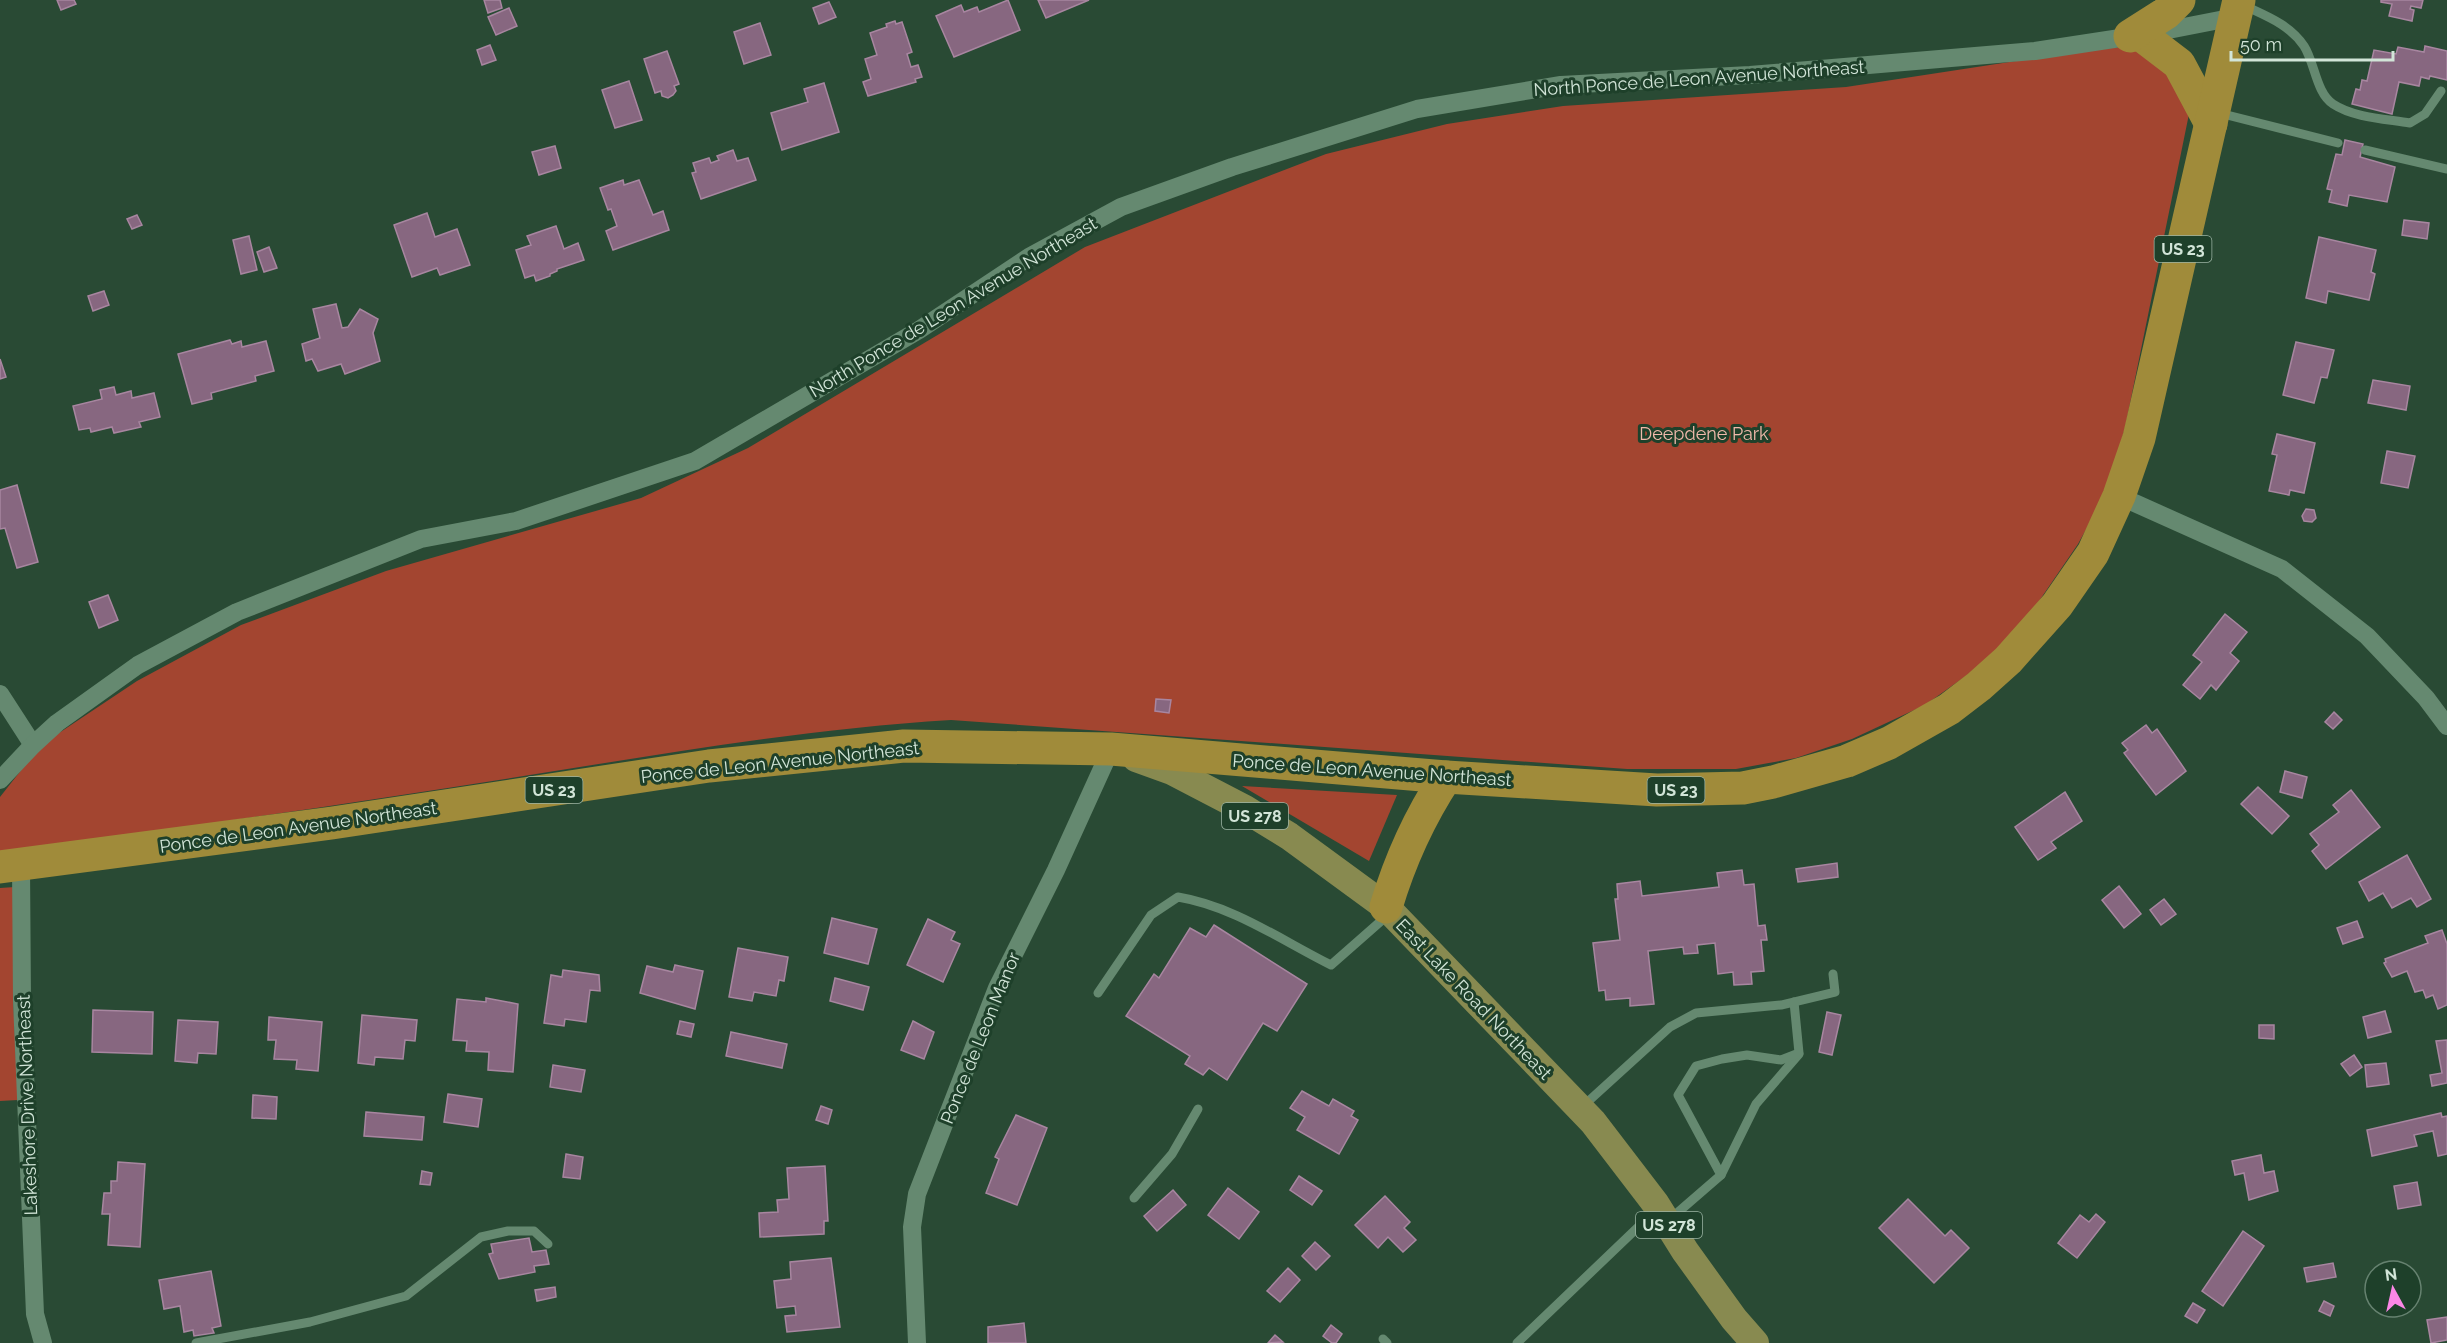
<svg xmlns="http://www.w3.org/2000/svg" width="2447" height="1343" viewBox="0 0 2447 1343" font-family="Raleway,sans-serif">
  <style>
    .green { fill: #a34530 }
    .building { fill: #876780; stroke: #a886a0; stroke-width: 1.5 }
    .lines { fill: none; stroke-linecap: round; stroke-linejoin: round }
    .lane { stroke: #658970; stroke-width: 9 }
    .street { stroke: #658970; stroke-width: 18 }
    .primary { stroke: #888a50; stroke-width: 28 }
    .highway { stroke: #a08b3a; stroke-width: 33 }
    .labels { text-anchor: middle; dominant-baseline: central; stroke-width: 6; stroke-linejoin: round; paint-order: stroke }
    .shield { fill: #1e402a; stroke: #9cb4a4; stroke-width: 1.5 }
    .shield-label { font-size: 16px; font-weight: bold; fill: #d2e5d8 }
    .street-label { font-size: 18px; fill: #d2e5d8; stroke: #1e402a }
    .park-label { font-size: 18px; fill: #f0b9ab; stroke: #1e402a }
  </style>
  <rect width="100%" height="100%" fill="#294a34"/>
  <g class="green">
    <path d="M2138,45L2155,53L2189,114L2125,428L2106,493L2078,544L2037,604L1987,661L1925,705L1852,739L1796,758L1736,769H1627L951,720C803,729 657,755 511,778C341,805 170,829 0,855V797L41,745L137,681L241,625L386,571L641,498L748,448L1085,247L1326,154L1447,124L1563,106L1846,87L2082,51Z"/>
    <polygon points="1242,786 1397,795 1369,861"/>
    <polygon points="15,887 13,997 18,1100 0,1101 0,888"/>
  </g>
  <g class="building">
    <polygon points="57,0 74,0 76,4 61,10"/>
    <polygon points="484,0 500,0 502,8 488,13"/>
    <polygon points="1008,0 1020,30 954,57 936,16 961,5 964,12 977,7 979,12"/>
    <polygon points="1038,0 1089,0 1046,18"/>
    <polygon points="2381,0 2423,0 2421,8 2411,6 2410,9 2414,10 2412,21 2389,16 2392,4 2381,2"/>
    <polygon points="829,2 836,17 819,24 813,8"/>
    <polygon points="509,8 517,26 496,35 488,17"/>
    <polygon points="895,21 896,24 902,22 912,52 907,54 911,67 918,65 922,77 915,79 916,82 868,96 863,82 871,79 865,59 877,55 870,33 887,27 886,24"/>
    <polygon points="760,23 771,55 744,64 734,32"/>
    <polygon points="490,45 496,60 482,65 477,50"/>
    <polygon points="2425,46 2447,51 2447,80 2430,76 2429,79 2421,77 2419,86 2399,82 2392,114 2352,104 2356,89 2360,90 2362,80 2367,81 2374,50 2396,54 2398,47 2424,52"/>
    <polygon points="667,51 679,84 674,86 676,91 673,95 668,98 662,96 661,91 655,93 644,59"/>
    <polygon points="629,81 642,120 615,128 602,90"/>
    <polygon points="824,83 839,132 782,150 771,113 808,102 804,89"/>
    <polygon points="2345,140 2363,144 2360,157 2395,167 2387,202 2349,195 2347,206 2329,202 2332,190 2327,189 2336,154 2342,155"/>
    <polygon points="555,146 561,168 539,175 532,152"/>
    <polygon points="733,150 737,161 748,158 756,180 701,199 692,173 696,172 693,163 709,158 711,163 719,160 717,156"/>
    <polygon points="623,180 624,185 639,180 653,215 663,211 669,230 613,250 606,231 617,226 611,209 608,210 600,188"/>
    <polygon points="427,213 435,237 457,229 470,265 440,275 437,268 412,277 394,225"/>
    <polygon points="137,215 142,225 132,229 127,219"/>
    <polygon points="2404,220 2429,223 2427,239 2402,235"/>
    <polygon points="556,226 564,249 578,243 584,260 557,269 557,271 550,274 550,276 536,281 534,275 525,278 516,250 531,245 527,236"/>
    <polygon points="249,236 257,270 241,274 233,240"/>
    <polygon points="2319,237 2376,250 2371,272 2375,274 2369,300 2328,291 2326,303 2306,298"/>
    <polygon points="269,247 277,268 264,272 257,252"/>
    <polygon points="104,291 109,305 93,311 88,296"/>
    <polygon points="336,304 342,328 348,327 360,309 378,319 373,333 380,361 345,374 341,364 318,371 312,359 306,361 302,344 320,338 313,309"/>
    <polygon points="230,340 232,344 241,341 242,347 266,341 274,371 255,376 256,381 211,393 212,399 192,404 178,354"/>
    <polygon points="2296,342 2334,350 2327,378 2321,377 2314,403 2283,395"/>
    <polygon points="0,359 6,377 0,379"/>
    <polygon points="2373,380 2410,386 2406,410 2368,403"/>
    <polygon points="114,387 116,395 131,391 132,398 154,393 160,417 139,422 141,427 114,433 112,427 91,432 90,428 79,430 73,406 102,399 100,390"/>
    <polygon points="2277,434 2315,443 2304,493 2290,490 2289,495 2269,491 2277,455 2272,454"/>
    <polygon points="2387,451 2415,456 2408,488 2381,483"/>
    <polygon points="17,485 38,562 17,568 5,528 0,529 0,490"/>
    <polygon points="2306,509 2314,510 2316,518 2312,522 2304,521 2302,516"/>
    <polygon points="108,595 118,620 99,628 89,602"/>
    <polygon points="2225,614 2247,632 2230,653 2239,661 2216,690 2211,685 2200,699 2183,685 2202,662 2193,655"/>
    <polygon points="1156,699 1171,700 1169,713 1155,711"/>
    <polygon points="2334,712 2342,720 2333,729 2325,722"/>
    <polygon points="2146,725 2152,733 2157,729 2186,771 2156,795 2124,753 2128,750 2122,743"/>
    <polygon points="2285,771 2307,777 2302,798 2280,792"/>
    <polygon points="2258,787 2289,816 2272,834 2241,804"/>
    <polygon points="2351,790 2380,827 2326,869 2312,851 2319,845 2310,834 2339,812 2333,805"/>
    <polygon points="2065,792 2082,821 2051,842 2056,848 2038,860 2015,827"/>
    <polygon points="2407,855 2431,899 2417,907 2411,898 2392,908 2383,893 2369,901 2359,882"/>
    <polygon points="1837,863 1838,877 1798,882 1796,869"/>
    <polygon points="1742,870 1744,885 1754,884 1758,926 1765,925 1767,940 1761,940 1764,971 1751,972 1752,984 1734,985 1733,972 1718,974 1715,943 1697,945 1698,953 1684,954 1683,947 1648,951 1654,1004 1630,1006 1630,998 1606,1000 1605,990 1599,991 1593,943 1620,940 1615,899 1618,899 1617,884 1640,881 1642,896 1719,887 1717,873"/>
    <polygon points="2119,886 2141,914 2124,928 2102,900"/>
    <polygon points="2164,899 2176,914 2161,925 2150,910"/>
    <polygon points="832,918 877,929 868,964 824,953"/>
    <polygon points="928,919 955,932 951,940 960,944 943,982 907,965"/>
    <polygon points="2357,921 2363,937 2343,944 2337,928"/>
    <polygon points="1214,925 1307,984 1277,1031 1263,1023 1227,1080 1209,1068 1203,1075 1185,1064 1190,1056 1126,1016 1154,974 1159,978 1190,928 1206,937"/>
    <polygon points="2442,930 2447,944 2447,1005 2438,1009 2433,995 2426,998 2423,990 2415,992 2407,971 2392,977 2384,963 2386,962 2385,959 2428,943 2425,936"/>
    <polygon points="738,948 788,957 784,981 779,980 776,996 754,992 752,1001 729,997"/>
    <polygon points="675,965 703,971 695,1009 640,993 647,966 673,972"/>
    <polygon points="563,970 599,975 600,991 590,990 586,1022 565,1019 564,1026 544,1023 551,975 562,977"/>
    <polygon points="835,978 869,987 863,1010 830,1001"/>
    <polygon points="486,998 518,1004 513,1072 488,1070 489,1052 466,1051 467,1041 453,1040 457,999 486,1002"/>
    <polygon points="93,1010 153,1012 152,1054 92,1052"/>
    <polygon points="2385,1011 2391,1032 2368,1038 2363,1017"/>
    <polygon points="1827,1012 1841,1015 1832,1055 1819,1052"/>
    <polygon points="362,1015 417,1020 415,1041 405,1040 403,1059 375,1057 374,1065 358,1063"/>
    <polygon points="269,1017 322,1022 318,1071 296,1069 297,1060 274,1059 276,1040 268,1040"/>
    <polygon points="178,1020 218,1022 216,1054 198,1053 197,1063 175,1061"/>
    <polygon points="680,1021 694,1024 691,1037 677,1034"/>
    <polygon points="913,1021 934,1032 924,1059 901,1050"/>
    <polygon points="2259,1025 2274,1025 2274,1039 2259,1038"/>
    <polygon points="731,1032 787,1044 782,1068 726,1056"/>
    <polygon points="2447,1040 2447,1083 2432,1086 2430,1075 2442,1073 2436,1041"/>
    <polygon points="2354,1055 2362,1067 2350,1076 2341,1064"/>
    <polygon points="2386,1063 2389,1084 2367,1087 2365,1065"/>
    <polygon points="553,1065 585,1070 581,1092 550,1087"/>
    <polygon points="1302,1091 1329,1106 1333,1099 1354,1111 1351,1116 1358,1120 1339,1154 1297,1130 1305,1117 1290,1108"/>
    <polygon points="448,1094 482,1099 478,1127 444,1122"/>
    <polygon points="253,1095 277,1097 276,1119 252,1118"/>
    <polygon points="821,1106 832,1110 828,1124 816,1120"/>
    <polygon points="366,1112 424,1117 422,1140 364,1136"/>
    <polygon points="2441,1113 2442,1117 2447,1116 2447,1154 2438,1156 2433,1131 2414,1135 2417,1146 2372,1156 2367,1130"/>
    <polygon points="1016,1115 1047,1128 1017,1205 986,1193 999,1159 995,1157"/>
    <polygon points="566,1154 583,1157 580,1179 563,1177"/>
    <polygon points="2261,1155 2264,1173 2274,1171 2278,1191 2249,1200 2244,1173 2235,1175 2232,1161"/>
    <polygon points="118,1162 145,1164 140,1247 108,1245 110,1214 102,1214 104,1193 111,1193 111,1181 117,1181"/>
    <polygon points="825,1166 828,1221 824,1221 824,1234 760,1237 759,1213 778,1212 777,1200 789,1199 787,1168"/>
    <polygon points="422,1171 432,1173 430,1185 420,1184"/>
    <polygon points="1299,1176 1322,1191 1312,1205 1290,1190"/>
    <polygon points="2417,1182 2421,1205 2398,1209 2394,1186"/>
    <polygon points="1228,1188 1259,1212 1239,1239 1208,1215"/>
    <polygon points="1173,1190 1186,1205 1157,1231 1144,1216"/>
    <polygon points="1385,1196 1410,1222 1404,1228 1416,1240 1403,1252 1388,1237 1378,1248 1355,1225"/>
    <polygon points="1908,1199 1945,1236 1951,1230 1969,1248 1934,1283 1879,1228"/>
    <polygon points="2096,1214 2105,1222 2077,1258 2058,1243 2080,1215 2089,1222"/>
    <polygon points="2243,1231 2264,1246 2223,1306 2202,1291"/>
    <polygon points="529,1238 532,1252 546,1250 549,1264 534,1266 535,1272 499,1279 489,1254 493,1253 491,1244"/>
    <polygon points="1315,1242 1330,1256 1316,1270 1302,1256"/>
    <polygon points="831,1258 840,1327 787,1332 785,1316 796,1315 795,1306 777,1308 774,1281 791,1279 790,1262"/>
    <polygon points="2333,1263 2336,1277 2307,1282 2304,1268"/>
    <polygon points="1288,1268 1300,1280 1280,1302 1267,1291"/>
    <polygon points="211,1271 221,1326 212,1328 214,1333 194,1336 193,1330 184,1332 180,1306 164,1309 159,1280"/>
    <polygon points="555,1287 556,1297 537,1301 535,1290"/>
    <polygon points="2324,1301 2334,1306 2330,1316 2319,1311"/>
    <polygon points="2193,1303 2205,1310 2197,1323 2185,1316"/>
    <polygon points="2447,1317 2447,1340 2431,1343 2427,1320"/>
    <polygon points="1024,1323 1026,1343 988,1343 988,1327"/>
    <polygon points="1331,1325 1342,1334 1336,1343 1332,1343 1323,1336"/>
    <polygon points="1275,1335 1283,1342 1268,1343"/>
  </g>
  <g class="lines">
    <g class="lane">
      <path d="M2243,5C2266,16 2289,24 2304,46C2315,63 2316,93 2333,104C2354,118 2387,119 2410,123L2425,114L2441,91"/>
      <polyline points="2219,113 2338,143"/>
      <polyline points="2365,150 2447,169"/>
      <path d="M1098,993L1151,915L1178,897C1233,906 1281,940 1331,965L1389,914"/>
      <polyline points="1582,1107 1670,1027 1696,1013 1781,1005 1835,992 1833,974"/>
      <polyline points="1721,1175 1756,1104 1799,1054"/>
      <polyline points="1134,1198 1172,1154 1198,1109"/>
      <polyline points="1669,1220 1721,1175 1678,1095 1696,1066 1722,1059 1747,1055 1781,1060 1799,1053 1794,1002"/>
      <polyline points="1383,1339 1387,1343"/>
      <polyline points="196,1343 310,1322 406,1296 481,1237 508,1231 534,1231 548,1244"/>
      <polyline points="1517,1343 1657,1209"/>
    </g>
    <g class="street">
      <polyline points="2119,496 2282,569 2367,636 2426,698 2447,726"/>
      <polyline points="0,694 33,745"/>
      <polyline points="0,780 33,745 57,723 138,665 237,612 421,539 516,521 695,461 919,330 1029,257 1121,207 1232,167 1417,109 1561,85 1750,75 2035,51 2153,33 2235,17"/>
      <polyline points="21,866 22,1001 35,1314 43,1343"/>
      <polyline points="917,1343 912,1227 917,1194 997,988 1056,870 1111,749"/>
    </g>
    <polyline class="primary" points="1136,758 1172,771 1245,809 1289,836 1386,907 1593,1122 1655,1203 1685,1251 1734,1319 1755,1343"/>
    <g class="highway">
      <polyline points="2141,35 2179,64 2211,124"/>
      <polyline points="2130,36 2166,13 2179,0"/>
      <polyline points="0,867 332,823 709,766 904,746 1111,749 1446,777 1657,790 1743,788 1773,782 1847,761 1889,743 1949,709 1979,686 2008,660 2057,605 2093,553 2119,496 2139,438 2239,0"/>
      <path d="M1386,907C1400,860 1419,818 1446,777"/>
    </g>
  </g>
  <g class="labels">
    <g class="shield">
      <rect x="2154.5" y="236" width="57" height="26" rx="4.5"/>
      <rect x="525.5" y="777" width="57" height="26" rx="4.5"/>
      <rect x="1647.5" y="777" width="57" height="26" rx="4.5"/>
      <rect x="1222" y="803" width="66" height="26" rx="4.5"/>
      <rect x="1636" y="1212" width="66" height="26" rx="4.5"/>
    </g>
    <g class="shield-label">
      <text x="2183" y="249">US 23</text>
      <text x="554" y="790">US 23</text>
      <text x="1676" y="790">US 23</text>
      <text x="1255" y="816">US 278</text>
      <text x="1669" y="1225">US 278</text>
    </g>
    <g class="street-label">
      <text transform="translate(1699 78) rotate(-4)">North Ponce de Leon Avenue Northeast</text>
      <text transform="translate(953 307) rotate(-31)">North Ponce de Leon Avenue Northeast</text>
      <text transform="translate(780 762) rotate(-6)">Ponce de Leon Avenue Northeast</text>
      <text transform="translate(1372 770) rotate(4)">Ponce de Leon Avenue Northeast</text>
      <text transform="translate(298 827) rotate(-8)">Ponce de Leon Avenue Northeast</text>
      <text transform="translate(1474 999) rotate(46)">East Lake Road Northeast</text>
      <text transform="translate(980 1038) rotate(-68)">Ponce de Leon Manor</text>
      <text transform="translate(27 1105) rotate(-92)">Lakeshore Drive Northeast</text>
    </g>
    <g class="park-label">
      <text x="1704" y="433">Deepdene Park</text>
    </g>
  </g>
  <g transform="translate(2393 1289) rotate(352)"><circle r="28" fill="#1e402a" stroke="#668270" stroke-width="1.5"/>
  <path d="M0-4.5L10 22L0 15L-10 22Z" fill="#fb87e6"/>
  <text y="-9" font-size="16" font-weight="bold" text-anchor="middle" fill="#d2e5d8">N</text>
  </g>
  <path d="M2231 51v9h162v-9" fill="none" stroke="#d2e5d8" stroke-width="3"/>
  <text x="2240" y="51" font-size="18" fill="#d2e5d8" stroke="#1e402a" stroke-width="4.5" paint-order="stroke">50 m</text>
</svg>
